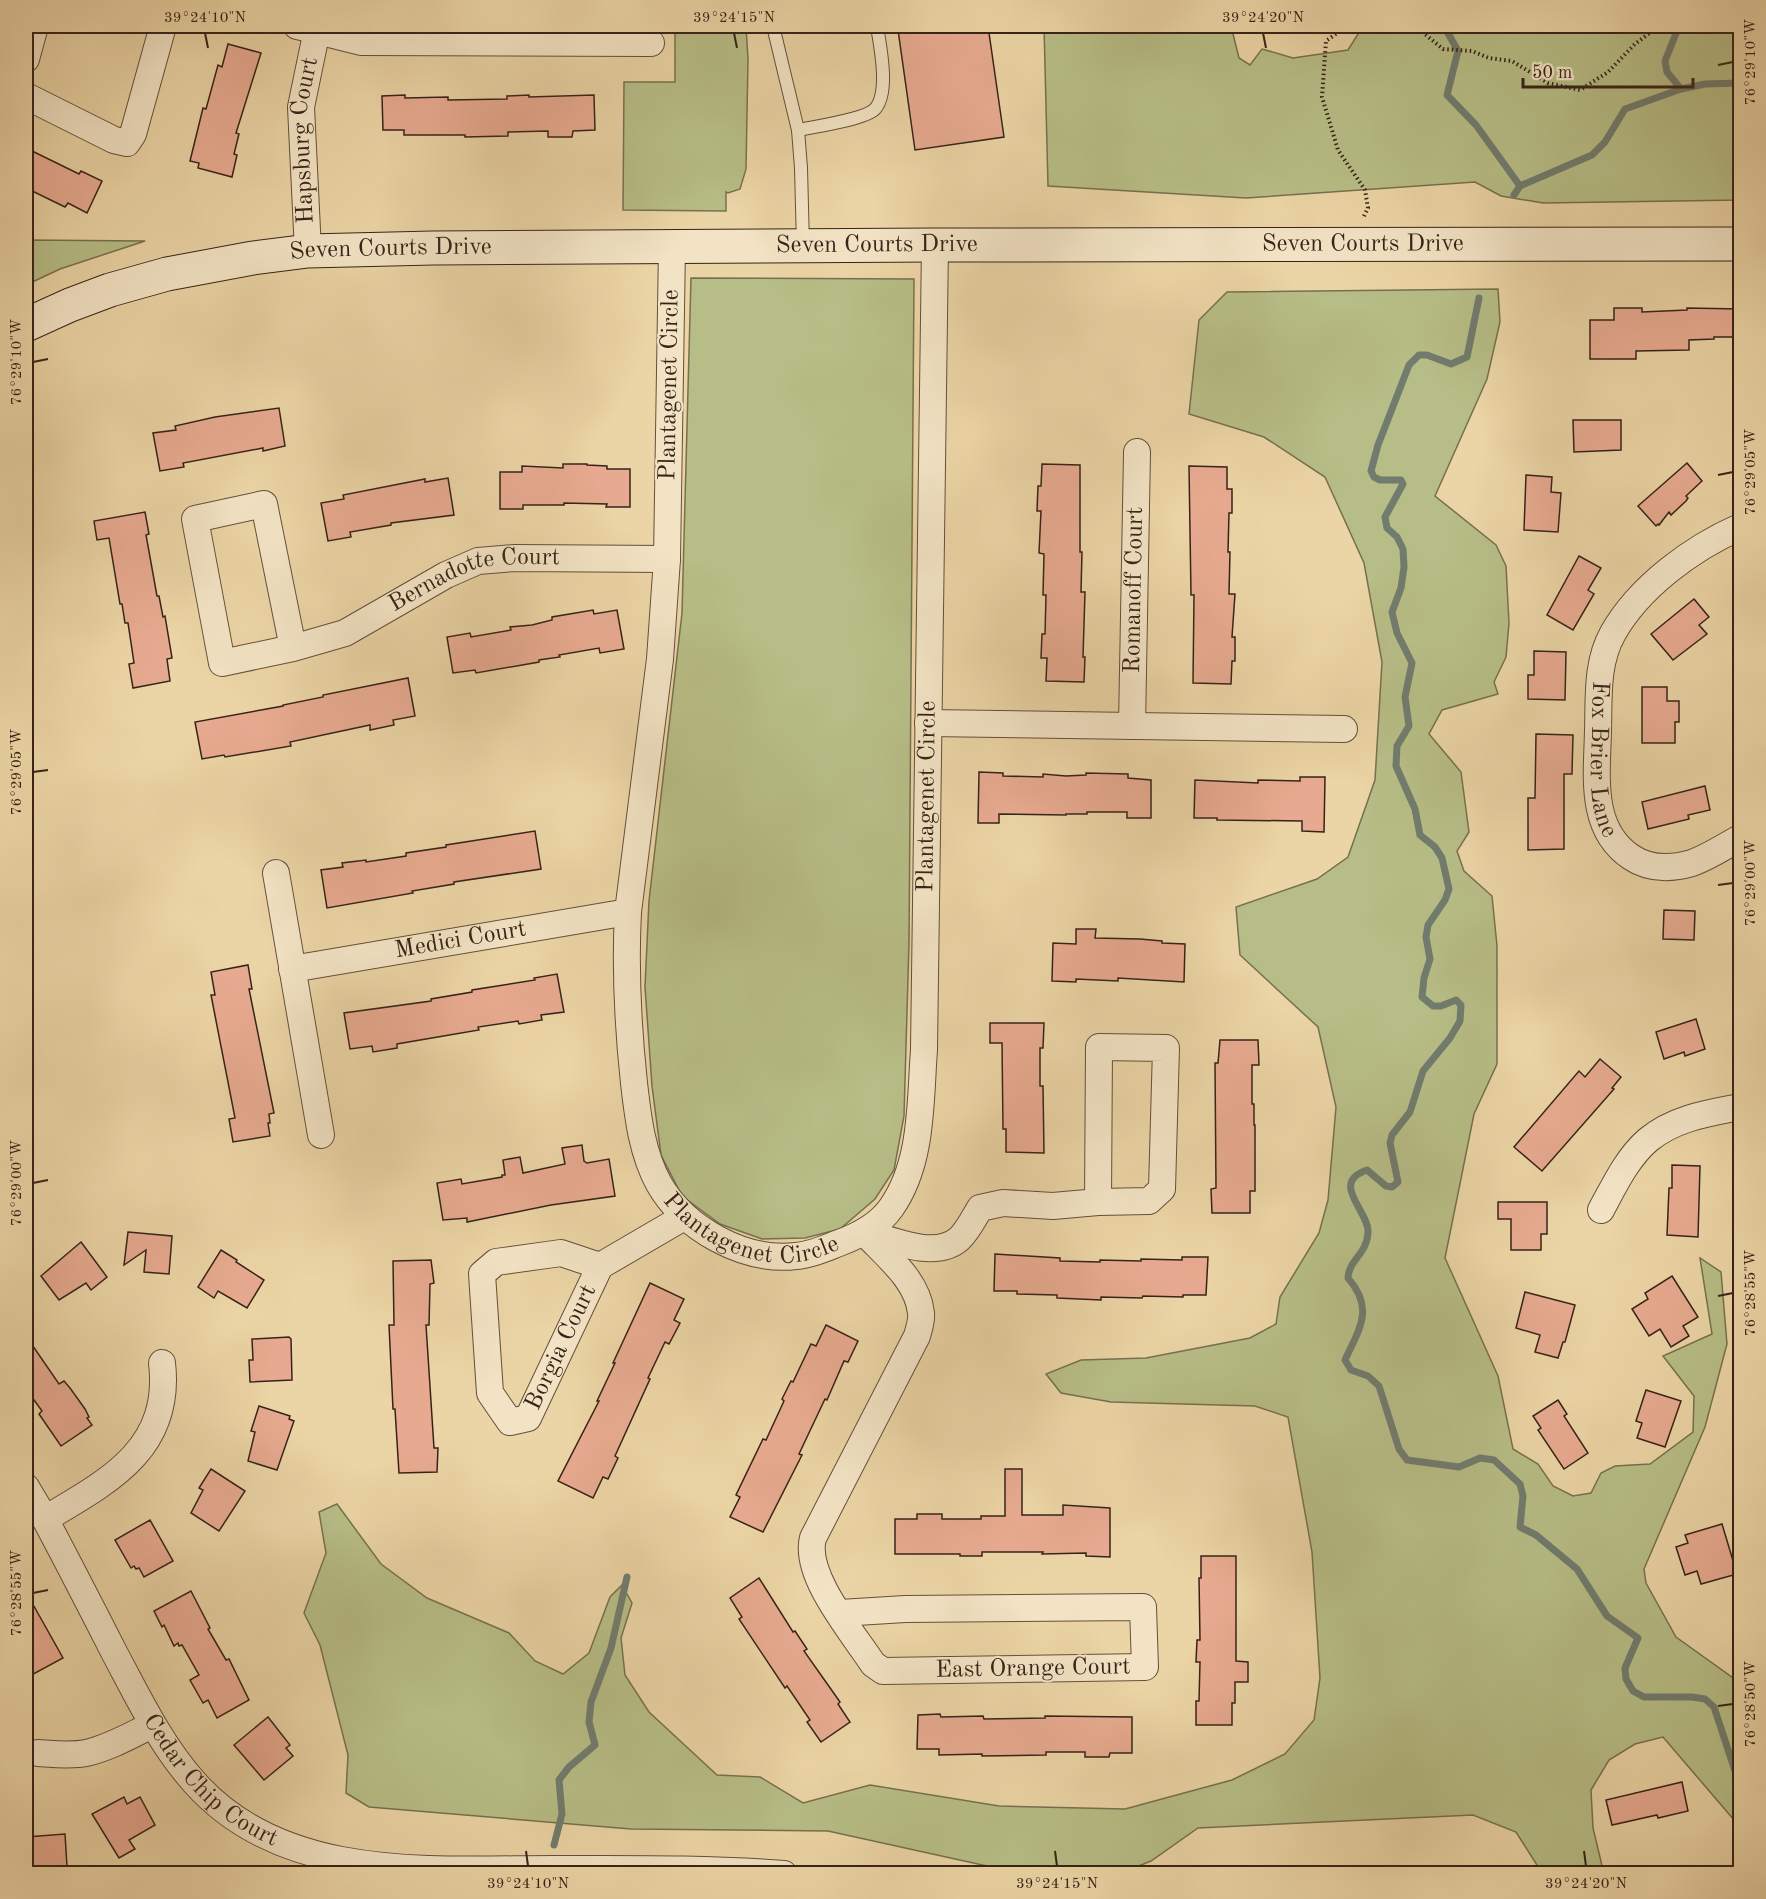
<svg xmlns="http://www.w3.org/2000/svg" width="1766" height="1899" viewBox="0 0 1766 1899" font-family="'Old Standard TT',serif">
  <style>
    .green { fill: #b7bd86; stroke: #77704f; stroke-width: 1.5 }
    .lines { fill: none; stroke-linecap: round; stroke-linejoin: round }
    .stream { stroke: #717c6e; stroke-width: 7 }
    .building { fill: #e7aa90; stroke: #372318; stroke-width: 1.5 }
    .lane-casing { stroke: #644f3b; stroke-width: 14 }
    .street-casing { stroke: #644f3b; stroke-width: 28 }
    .secondary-casing { stroke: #372318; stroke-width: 35 }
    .path { stroke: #372318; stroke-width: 4; stroke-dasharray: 1.5 3; stroke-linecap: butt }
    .lane { stroke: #f2e3c4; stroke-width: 12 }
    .street { stroke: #f2e3c4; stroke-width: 26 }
    .secondary { stroke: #f2e3c4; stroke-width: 33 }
    .ticks { fill: none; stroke: #372318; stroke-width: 2 }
    .labels { text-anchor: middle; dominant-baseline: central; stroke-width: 4.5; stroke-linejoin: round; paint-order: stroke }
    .street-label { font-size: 24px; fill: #372318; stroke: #f2e3c4 }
    .neatline { fill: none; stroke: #372318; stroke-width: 2 }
    .ticks-label { font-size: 15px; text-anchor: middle; fill: #372318 }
  </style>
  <rect width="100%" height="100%" fill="#ebd4a5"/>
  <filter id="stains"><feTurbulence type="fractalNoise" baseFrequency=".00333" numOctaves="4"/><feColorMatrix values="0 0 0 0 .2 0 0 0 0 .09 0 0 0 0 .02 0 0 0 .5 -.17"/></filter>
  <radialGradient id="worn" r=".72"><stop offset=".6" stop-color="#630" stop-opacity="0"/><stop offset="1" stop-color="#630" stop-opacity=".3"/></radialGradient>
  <g class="green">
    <polygon points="675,26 746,26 748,59 746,169 740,189 728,193 726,192 726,211 623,210 624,82 675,82"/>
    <polygon points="1044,26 1231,26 1239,58 1250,65 1262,49 1293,58 1348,50 1363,26 1740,26 1740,200 1543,203 1501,196 1475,182 1246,198 1048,186"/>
    <polygon points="26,240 145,241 60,269 26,285"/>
    <polygon points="691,278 914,279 909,942 904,1116 894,1170 875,1199 840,1229 805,1238 762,1239 720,1224 682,1196 661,1155 652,1086 645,987 649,901 682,613"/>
    <polygon points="1498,289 1500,322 1487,379 1435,496 1496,545 1506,566 1509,623 1506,657 1494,682 1498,694 1442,710 1429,734 1461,772 1469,832 1457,851 1464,871 1492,896 1497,946 1497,1064 1474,1114 1445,1258 1498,1376 1513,1449 1538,1464 1553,1486 1573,1496 1591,1493 1601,1473 1615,1466 1650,1464 1693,1432 1694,1396 1663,1356 1712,1334 1700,1258 1721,1272 1727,1344 1705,1427 1644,1569 1646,1583 1676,1637 1740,1683 1740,1827 1663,1737 1635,1744 1609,1760 1591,1790 1593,1828 1604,1874 1542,1873 1516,1832 1473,1815 1198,1828 1151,1861 1121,1873 1068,1874 987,1866 828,1831 631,1829 369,1807 346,1793 348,1755 320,1645 304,1613 326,1553 319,1512 337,1504 381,1564 427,1598 509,1633 535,1661 563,1674 589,1653 610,1597 622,1585 632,1603 621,1638 625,1675 649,1712 717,1775 760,1777 803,1803 870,1785 999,1806 1125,1809 1232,1780 1285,1754 1314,1720 1320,1678 1312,1552 1288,1417 1255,1406 1111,1402 1061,1393 1046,1374 1081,1360 1146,1358 1250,1338 1276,1324 1280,1297 1319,1233 1328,1200 1336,1107 1318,1027 1240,955 1236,907 1317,879 1348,857 1375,780 1382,662 1364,563 1325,477 1264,437 1189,414 1199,320 1227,292"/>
    <polygon points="246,1869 252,1873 193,1873"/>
  </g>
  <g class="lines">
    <g class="stream">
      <polyline points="1444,26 1458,51 1447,95 1476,125 1520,186"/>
      <polyline points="1679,26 1665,61 1667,72 1681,89"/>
      <polyline points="1514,195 1520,186 1592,155 1605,142 1625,109 1681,89 1705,84 1740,83"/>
      <path d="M1479,298L1467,357L1451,364L1427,355H1419L1409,365L1378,445L1371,471L1374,477L1380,480H1401L1403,484L1385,517L1387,528L1397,537L1403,549L1404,567L1401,588L1392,612L1397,633L1412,663L1405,697L1409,726L1397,746L1396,766L1415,809L1420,835L1435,847L1442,858L1449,889L1445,900L1428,925L1426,937L1430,959L1424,978L1422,997L1433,1006H1441L1456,1000L1461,1005L1460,1021L1450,1038L1423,1071L1410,1112L1392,1135L1390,1143L1398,1182L1392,1187L1386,1186L1367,1170C1329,1183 1369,1211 1368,1232C1367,1255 1349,1259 1348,1278C1375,1309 1359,1329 1345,1360L1351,1370L1368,1376L1379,1386L1399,1449L1407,1460L1459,1467L1480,1458L1494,1460L1520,1484L1523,1496L1520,1527L1536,1535L1577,1569L1607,1616L1638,1638L1625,1668L1626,1679L1633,1691L1644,1697H1692L1705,1699L1714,1707L1740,1786"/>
      <polyline points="554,1845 562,1814 559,1780 569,1767 595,1745 589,1722 591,1702 611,1648 627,1577"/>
    </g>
  </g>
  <g class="building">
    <polygon points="927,26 988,26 1004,137 915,150 898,30"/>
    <polygon points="228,44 261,53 236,133 239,134 234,154 237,155 232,177 198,168 199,163 190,161 203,108 206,109 218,65 222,67"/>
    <polygon points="405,95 405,98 448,97 448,100 507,99 507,96 529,95 529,97 594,95 595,130 573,131 572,137 548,137 548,131 508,132 508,136 465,137 465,135 404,135 404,130 383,130 382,96"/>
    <polygon points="26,148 79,174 81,171 102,181 87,213 68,203 65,207 26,188"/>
    <polygon points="1614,308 1642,308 1642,312 1687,310 1687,308 1740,309 1740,337 1714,337 1714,339 1689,340 1689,350 1636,351 1636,359 1590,359 1590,320 1614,320"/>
    <polygon points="279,408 285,446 263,451 263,448 183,463 184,467 160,471 153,433 176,430 175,426 215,417"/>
    <polygon points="1573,420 1621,420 1621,450 1574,452"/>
    <polygon points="1687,463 1702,481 1686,496 1688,498 1686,501 1671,515 1669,512 1659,525 1658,524 1656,526 1638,506"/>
    <polygon points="563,464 587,464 587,465 607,466 607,469 630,469 630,507 606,507 607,504 564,503 564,505 523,505 523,509 500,509 500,472 522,472 522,466 563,468"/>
    <polygon points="1042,464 1080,465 1080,552 1082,552 1081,592 1085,592 1083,657 1085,657 1084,682 1046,681 1047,658 1041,658 1042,634 1045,634 1046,595 1043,595 1044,554 1039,553 1041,511 1037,511 1038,486 1041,486"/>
    <polygon points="1189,466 1227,467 1227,489 1232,489 1232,513 1229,513 1228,552 1230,552 1229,594 1235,594 1232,637 1235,637 1235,661 1232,661 1231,684 1193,683 1194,595 1191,595"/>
    <polygon points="1526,475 1552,477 1551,492 1561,493 1558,532 1524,530"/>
    <polygon points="448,478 454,515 391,523 391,525 350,532 351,537 328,541 321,503 344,499 343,495 425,479 425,482"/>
    <polygon points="145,512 149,534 146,535 157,596 159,596 163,617 165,616 172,658 167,659 170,681 133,688 129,664 134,663 128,623 125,623 122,604 120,604 109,538 97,540 94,521"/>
    <polygon points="1579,556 1601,568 1588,590 1594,594 1573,630 1547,615"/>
    <polygon points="1694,599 1709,617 1699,625 1707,634 1673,660 1651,634"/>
    <polygon points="593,610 594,614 617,610 624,649 600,653 599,648 559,655 560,657 539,660 539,662 476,673 475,670 453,673 447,637 470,633 471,637 511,630 510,627 532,625 552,620 552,617"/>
    <polygon points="1534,651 1566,652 1565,700 1528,699 1528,675 1534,675"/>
    <polygon points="408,678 415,716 393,720 394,725 370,730 370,725 290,742 291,746 225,757 224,755 202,759 195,722 283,706 283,705 323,697 323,695"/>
    <polygon points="1642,687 1667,687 1667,701 1679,701 1679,722 1675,722 1675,743 1642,743"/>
    <polygon points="1536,734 1573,735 1572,774 1564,774 1564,849 1528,850 1528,798 1535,798"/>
    <polygon points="979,772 1003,773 1003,776 1043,777 1043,774 1066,776 1086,775 1086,773 1128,774 1128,778 1151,780 1151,818 1127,818 1127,812 1087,812 1087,814 1066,814 1066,815 999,814 999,823 978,823"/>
    <polygon points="1300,777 1325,777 1324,832 1302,831 1302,821 1217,820 1217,818 1194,818 1195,780 1258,783 1258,780 1300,781"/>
    <polygon points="1705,786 1710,810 1688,815 1689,819 1648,829 1642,802"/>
    <polygon points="535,831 541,869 454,882 454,884 412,891 413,893 327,908 321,870 343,867 342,863 366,860 366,862 406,856 406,853 446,847 446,845"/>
    <polygon points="1664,910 1695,911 1694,940 1663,939"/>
    <polygon points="1076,929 1096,929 1095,938 1140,939 1162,941 1162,943 1185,944 1184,982 1118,978 1118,981 1076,979 1076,982 1052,981 1053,943 1076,944"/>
    <polygon points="248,965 252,989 249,989 274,1113 269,1114 270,1123 268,1123 270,1136 233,1142 229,1119 235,1118 211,995 215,995 211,972"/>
    <polygon points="557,974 564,1012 541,1015 542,1020 519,1024 518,1021 478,1027 479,1030 397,1044 397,1048 373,1052 372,1046 350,1049 344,1013 431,1001 431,999 472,992 472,990 535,980 534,978"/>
    <polygon points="1696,1019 1705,1049 1685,1056 1684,1052 1664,1059 1656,1032"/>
    <polygon points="990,1023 1044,1023 1043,1048 1040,1048 1040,1086 1043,1086 1044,1153 1006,1152 1006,1129 1003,1129 1002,1043 990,1043"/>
    <polygon points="1220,1040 1258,1040 1259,1065 1252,1065 1252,1104 1254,1104 1254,1125 1255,1125 1255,1191 1250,1191 1250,1213 1212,1213 1211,1189 1216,1188 1215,1063 1218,1063"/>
    <polygon points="1600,1059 1621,1077 1612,1088 1614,1089 1542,1171 1514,1147 1579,1071 1585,1077"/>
    <polygon points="582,1145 584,1161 587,1163 609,1159 615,1196 551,1205 467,1222 467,1218 443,1220 437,1183 461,1179 462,1184 502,1177 502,1175 505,1175 503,1160 520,1157 523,1173 565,1164 562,1148"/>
    <polygon points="1672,1165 1700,1166 1698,1237 1667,1235 1669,1188 1672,1188"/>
    <polygon points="1498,1202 1547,1202 1547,1234 1541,1234 1541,1250 1511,1250 1511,1219 1498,1219"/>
    <polygon points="128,1232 172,1236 169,1274 144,1272 146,1250 124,1265"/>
    <polygon points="81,1242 107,1277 91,1290 86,1283 59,1300 41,1276"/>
    <polygon points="221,1250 237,1260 236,1262 264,1280 247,1308 218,1291 214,1298 198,1287"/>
    <polygon points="995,1254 1060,1258 1060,1261 1100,1262 1100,1260 1141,1261 1141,1259 1182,1260 1182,1257 1208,1257 1206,1295 1183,1295 1183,1297 1143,1296 1142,1298 1101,1297 1101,1300 1057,1298 1057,1295 1017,1294 1017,1291 994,1291"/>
    <polygon points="431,1260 434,1283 430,1284 429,1325 426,1325 434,1448 438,1448 437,1472 399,1473 395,1409 393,1409 389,1325 394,1325 393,1261"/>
    <polygon points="1672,1276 1698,1317 1683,1326 1689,1336 1671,1347 1660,1329 1649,1336 1632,1309 1648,1299 1645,1293"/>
    <polygon points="650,1283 684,1299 674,1320 680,1323 669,1344 665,1342 648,1378 650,1379 615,1456 618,1458 608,1479 603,1477 593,1498 558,1481 599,1401 597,1401 615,1363 613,1363"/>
    <polygon points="1525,1292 1575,1305 1565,1342 1563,1342 1558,1358 1535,1352 1540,1335 1516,1328"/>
    <polygon points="826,1325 858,1341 848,1362 844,1361 827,1400 825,1399 799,1454 802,1455 763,1532 730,1517 740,1497 736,1495 763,1439 766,1440 784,1401 782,1399 791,1381 793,1382 811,1344 816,1346"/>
    <polygon points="26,1336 59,1384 64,1381 70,1388 85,1409 89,1417 87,1418 92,1425 61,1446 39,1414 42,1411 26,1389"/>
    <polygon points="289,1337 291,1339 292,1380 250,1382 249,1360 253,1360 252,1339"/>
    <polygon points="1646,1390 1681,1401 1665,1447 1637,1438 1642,1423 1636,1421"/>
    <polygon points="1558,1400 1567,1414 1564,1416 1588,1453 1564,1469 1538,1430 1541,1428 1533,1416"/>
    <polygon points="259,1406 290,1416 289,1419 294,1421 277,1470 248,1461 255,1432 251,1431"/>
    <polygon points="211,1469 245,1491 219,1531 191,1513 203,1490 199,1488"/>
    <polygon points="1005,1469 1022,1469 1022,1515 1063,1515 1063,1505 1110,1508 1110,1557 1086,1556 1086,1553 1042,1554 1043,1552 982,1552 982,1556 960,1556 960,1554 895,1554 895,1519 917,1519 917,1514 942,1514 942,1519 981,1519 981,1516 1005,1516"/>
    <polygon points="150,1520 173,1561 144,1577 139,1568 136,1569 134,1566 131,1568 115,1540"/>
    <polygon points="1722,1524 1737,1574 1701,1584 1697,1571 1685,1575 1676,1547 1688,1543 1685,1535"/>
    <polygon points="1201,1556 1236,1556 1236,1661 1248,1662 1248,1682 1235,1682 1235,1703 1232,1703 1232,1725 1196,1725 1196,1701 1199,1701 1200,1662 1196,1662 1197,1640 1200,1640 1199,1578 1201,1578"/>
    <polygon points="759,1578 793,1632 795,1631 807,1649 804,1651 840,1702 838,1704 850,1722 821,1742 807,1722 810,1720 787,1686 785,1688 739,1619 742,1617 730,1598"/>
    <polygon points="191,1591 210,1628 208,1629 226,1660 229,1659 249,1700 217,1718 208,1700 203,1703 190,1680 199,1675 182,1645 179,1646 178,1643 174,1646 164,1625 162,1627 154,1611"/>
    <polygon points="26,1592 63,1658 26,1678"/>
    <polygon points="940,1714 941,1717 983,1716 984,1719 1045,1718 1045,1716 1132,1717 1132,1753 1110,1753 1109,1757 1085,1757 1085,1752 1046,1752 1046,1755 982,1756 982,1754 939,1755 939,1749 917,1749 918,1715"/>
    <polygon points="268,1717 290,1745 286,1748 293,1756 264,1780 234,1745"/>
    <polygon points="1682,1782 1688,1811 1658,1818 1657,1815 1612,1825 1606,1800"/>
    <polygon points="124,1797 127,1804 140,1797 155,1825 129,1840 135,1849 119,1858 92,1814"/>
    <polygon points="65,1834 67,1867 30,1869 30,1858 26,1858 26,1837"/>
  </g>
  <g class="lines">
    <g class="lane-casing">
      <g id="lane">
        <polyline points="773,26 798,130 801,168 803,246"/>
        <path d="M798,130C814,127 866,119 875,109C890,92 880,46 877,26"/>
      </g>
    </g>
    <g class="street-casing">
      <g id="street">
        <polyline points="297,26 361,42 651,43"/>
        <polyline points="26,59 35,26"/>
        <polyline points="26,96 114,140 127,143 133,134 163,26"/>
        <path id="s1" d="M672,247L667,559L660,659L628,912C625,969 628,1027 634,1083C638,1118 642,1153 659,1184C685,1229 744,1262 796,1256C811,1255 826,1248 839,1243C858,1236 879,1225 891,1208C923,1163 920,1102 924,1050L935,245"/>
        <path id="s2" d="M308,251L301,107L317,30"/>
        <path id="s3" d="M1740,527C1692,548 1639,587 1613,633C1596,663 1599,698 1598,731C1597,775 1589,829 1631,857C1650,870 1671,869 1692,863C1709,857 1725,846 1740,838"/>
        <path id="s4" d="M293,648L264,504L195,519L222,663L293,648L345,633L446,575L478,561L515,558L667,559"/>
        <polyline points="928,723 1344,729"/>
        <path id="s5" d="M1132,726L1137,452"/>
        <polyline points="276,873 321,1135"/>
        <path id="s6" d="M292,969L628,912"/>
        <path d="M1601,1210C1614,1186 1627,1158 1648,1140C1674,1118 1709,1113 1740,1107"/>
        <path d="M865,1232C891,1240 935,1260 959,1239C967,1232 974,1218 980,1208L1003,1203L1053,1206L1098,1202L1149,1201L1162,1189L1166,1048L1099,1047L1098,1202"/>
        <path id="s7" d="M600,1266L561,1253L496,1262L482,1274L490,1393L510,1422L528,1418L600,1266L684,1217"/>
        <path id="s8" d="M26,1487L45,1519C69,1564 92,1609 115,1654C139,1699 161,1745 195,1783C284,1883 433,1869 554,1869C631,1869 707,1868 784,1874"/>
        <path d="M45,1519C109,1481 172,1449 162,1363"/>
        <path d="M840,1613L905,1609L1143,1607L1145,1667L883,1671L873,1664C853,1633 803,1575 813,1538L917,1336C919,1329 922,1320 921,1313C918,1280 885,1255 864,1232"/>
        <path d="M38,1753C54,1754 71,1756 86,1753C109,1748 131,1735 152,1725"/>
      </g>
    </g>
    <g class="secondary-casing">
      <g id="secondary">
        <path id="s9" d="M26,325L70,305L110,290L167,274L253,258L308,251L433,248L935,245L1740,244"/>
      </g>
    </g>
    <g class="path">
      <polyline points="1347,26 1326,41 1322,97 1338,150 1365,190 1368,208 1363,218"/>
      <polyline points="1415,26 1443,49 1472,51 1489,58 1512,61 1548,83 1580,90 1608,72 1635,44 1659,26"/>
      <polyline points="1699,26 1712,30 1737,28 1740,26"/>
    </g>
    <use href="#lane" class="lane"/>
    <use href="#street" class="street"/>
    <use href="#secondary" class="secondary"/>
  </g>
  <path class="ticks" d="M205,33L208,48M734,33L737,48M1263,33L1266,48M1718,65L1733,62M33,362L48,359M1718,475L1733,472M33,772L48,770M1718,885L1733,883M33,1183L48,1180M1718,1296L1733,1293M33,1593L48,1590M1718,1706L1733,1704M526,1851L528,1866M1055,1851L1057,1866M1584,1851L1586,1866"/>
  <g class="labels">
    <g class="street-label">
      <text stroke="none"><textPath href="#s2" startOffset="111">Hapsburg Court</textPath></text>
      <text stroke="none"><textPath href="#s9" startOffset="1348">Seven Courts Drive</textPath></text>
      <text stroke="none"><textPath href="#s9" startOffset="862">Seven Courts Drive</textPath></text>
      <text stroke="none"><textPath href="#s9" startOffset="376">Seven Courts Drive</textPath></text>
      <text transform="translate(670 385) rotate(-89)">Plantagenet Circle</text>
      <text stroke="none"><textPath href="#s4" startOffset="634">Bernadotte Court</textPath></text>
      <text stroke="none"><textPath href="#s5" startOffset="136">Romanoff Court</textPath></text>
      <text stroke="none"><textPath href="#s3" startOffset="297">Fox Brier Lane</textPath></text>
      <text stroke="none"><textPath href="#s1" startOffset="1632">Plantagenet Circle</textPath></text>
      <text stroke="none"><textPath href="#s6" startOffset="171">Medici Court</textPath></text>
      <text stroke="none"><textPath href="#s1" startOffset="1054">Plantagenet Circle</textPath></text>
      <text stroke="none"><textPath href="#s7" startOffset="376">Borgia Court</textPath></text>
      <text transform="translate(1033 1669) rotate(-1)">East Orange Court</text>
      <text stroke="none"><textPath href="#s8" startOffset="351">Cedar Chip Court</textPath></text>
    </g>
  </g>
  <rect width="1766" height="1899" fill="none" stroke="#ebd4a5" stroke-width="66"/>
  <path d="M1523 78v9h170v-9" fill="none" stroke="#372318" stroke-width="3"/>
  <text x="1532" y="78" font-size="18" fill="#372318" stroke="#f2e3c4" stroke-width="4.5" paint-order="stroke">50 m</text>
  <rect x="33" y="33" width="1700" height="1833" class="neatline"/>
  <g class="ticks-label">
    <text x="205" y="22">39°24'10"N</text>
    <text x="734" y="22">39°24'15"N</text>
    <text x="1263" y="22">39°24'20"N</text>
    <text transform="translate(1750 62) rotate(-90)" y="5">76°29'10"W</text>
    <text transform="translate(16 362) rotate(-90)" y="5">76°29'10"W</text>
    <text transform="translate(1750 472) rotate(-90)" y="5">76°29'05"W</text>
    <text transform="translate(16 772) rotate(-90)" y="5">76°29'05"W</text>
    <text transform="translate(1750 883) rotate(-90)" y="5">76°29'00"W</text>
    <text transform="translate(16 1183) rotate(-90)" y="5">76°29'00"W</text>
    <text transform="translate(1750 1293) rotate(-90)" y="5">76°28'55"W</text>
    <text transform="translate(16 1593) rotate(-90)" y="5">76°28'55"W</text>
    <text transform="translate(1750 1704) rotate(-90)" y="5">76°28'50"W</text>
    <text x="528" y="1888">39°24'10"N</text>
    <text x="1057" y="1888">39°24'15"N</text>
    <text x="1586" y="1888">39°24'20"N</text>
  </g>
  <rect width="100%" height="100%" filter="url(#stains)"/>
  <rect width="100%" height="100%" fill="url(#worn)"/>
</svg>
